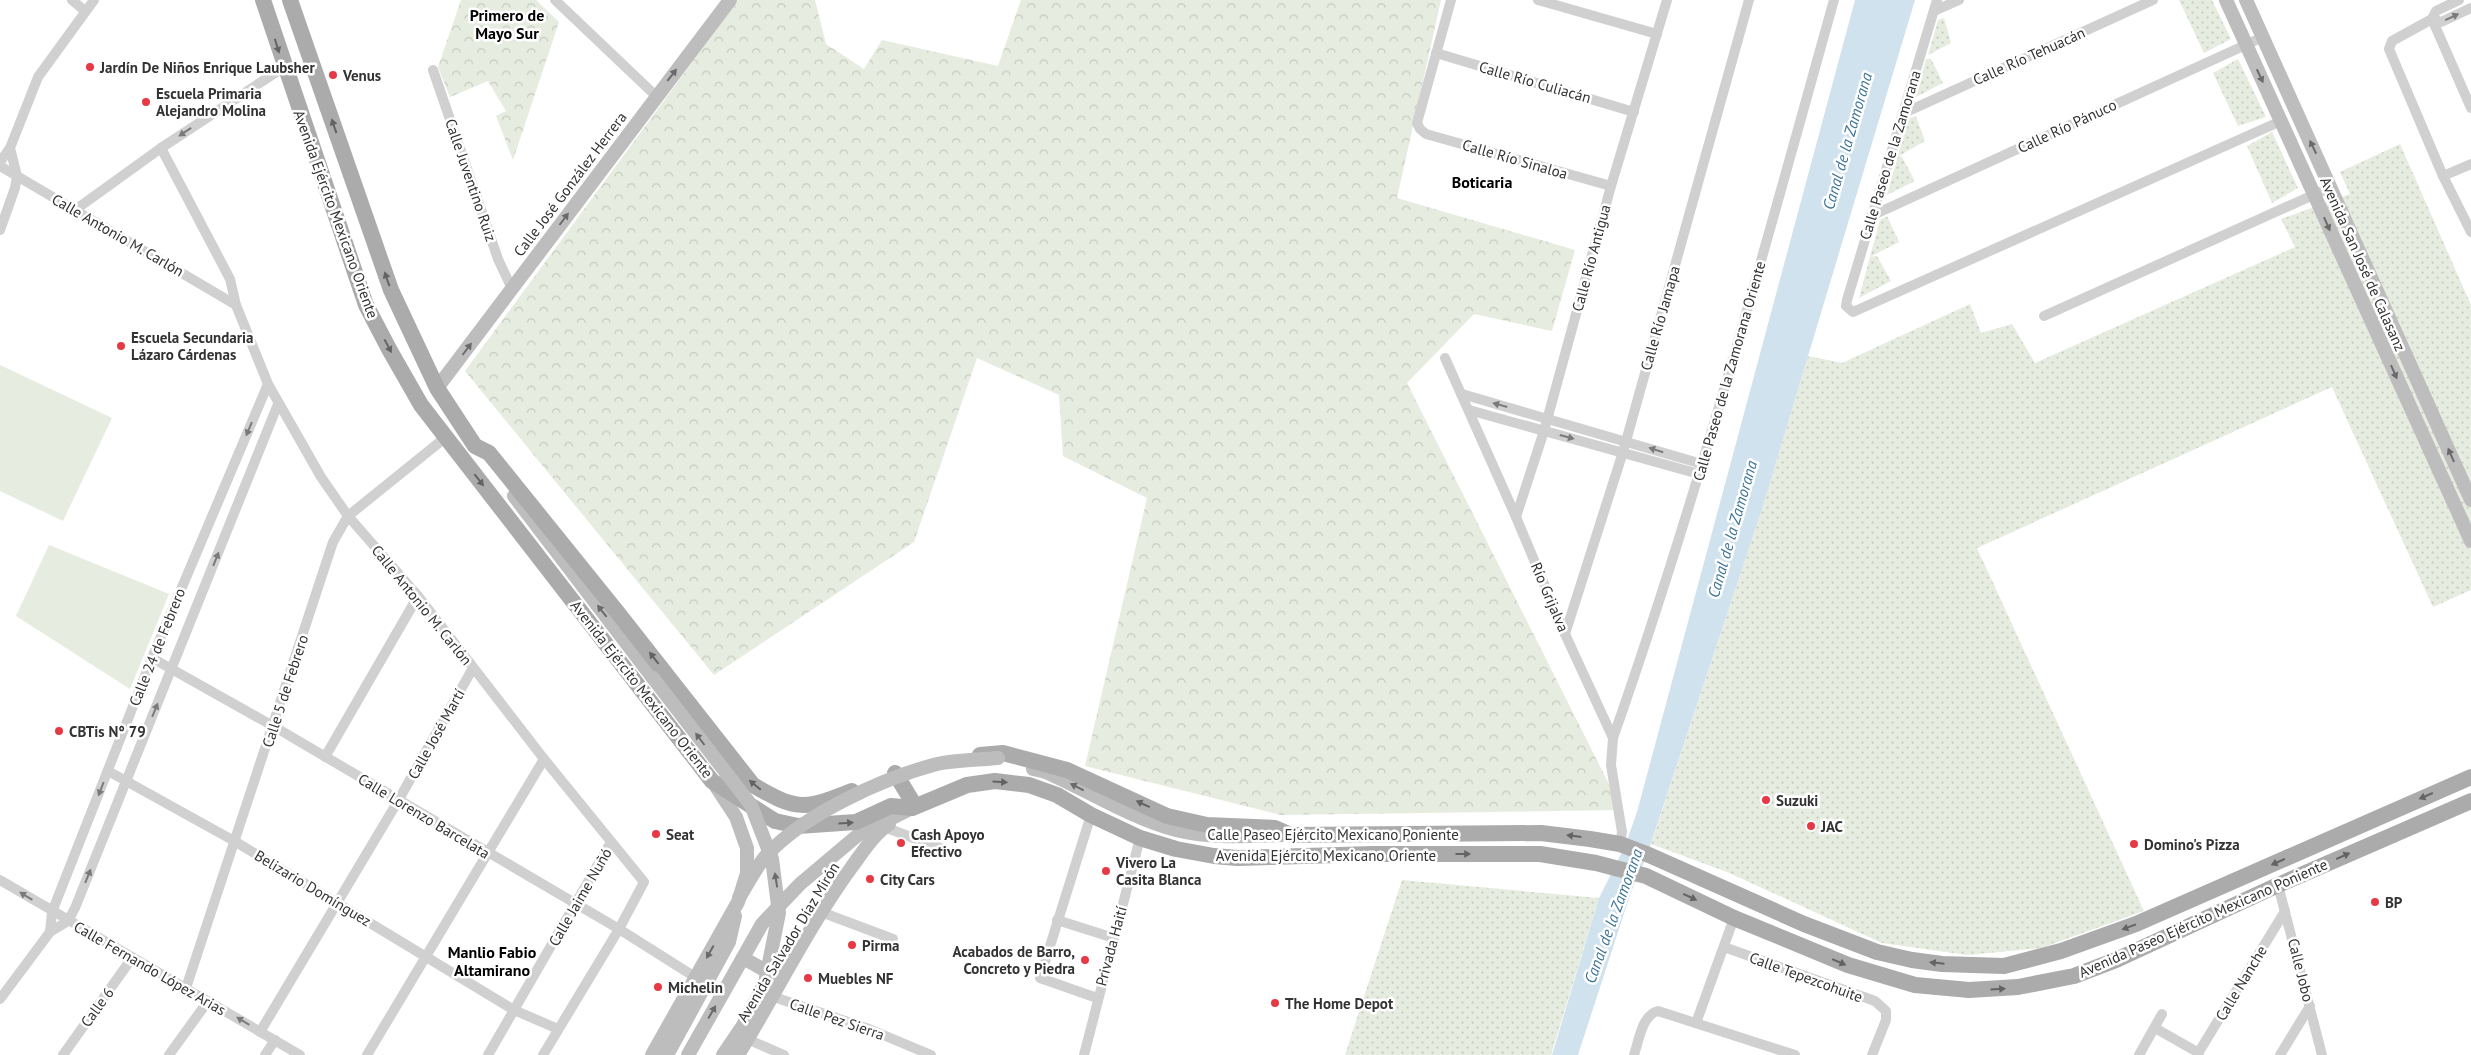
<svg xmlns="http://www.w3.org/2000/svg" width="2471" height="1055" viewBox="0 0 2471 1055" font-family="'PT Sans',sans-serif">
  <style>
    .grass { fill: url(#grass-dots) }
    .forest { fill: url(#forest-crowns) }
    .green { fill: #e6ecdf }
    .water { fill: #cfe2ee }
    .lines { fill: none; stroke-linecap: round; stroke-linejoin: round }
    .street { stroke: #d0d0d0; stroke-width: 10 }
    .secondary { stroke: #bdbdbd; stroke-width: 14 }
    .primary { stroke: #ababab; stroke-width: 16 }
    .secondary-bridge { stroke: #bdbdbd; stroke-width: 14 }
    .oneway { fill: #7a7a7a }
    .oneway2 { fill: #636363 }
    .oneway3 { fill: #6a6a6a }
    .poi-dot { fill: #e63946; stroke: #fff; stroke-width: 2 }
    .labels { text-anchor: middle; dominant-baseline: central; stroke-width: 5; stroke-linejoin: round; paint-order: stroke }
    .street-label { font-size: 15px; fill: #333; stroke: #fff }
    .poi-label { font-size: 15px; font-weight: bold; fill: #333; stroke: #fff; text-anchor: start }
    .neighbourhood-label { font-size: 16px; font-weight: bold; fill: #000; stroke: #fff }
    .water-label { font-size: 16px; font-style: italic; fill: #3f7597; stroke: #fff }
  </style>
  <defs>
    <pattern id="grass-dots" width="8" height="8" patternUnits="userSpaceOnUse" patternTransform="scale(1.25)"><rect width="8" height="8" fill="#e6ecdf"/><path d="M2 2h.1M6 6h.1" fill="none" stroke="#c6cbc0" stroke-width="1.8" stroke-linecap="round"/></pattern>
    <pattern id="forest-crowns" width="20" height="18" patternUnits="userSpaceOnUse" patternTransform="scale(1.25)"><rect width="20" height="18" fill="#e6ecdf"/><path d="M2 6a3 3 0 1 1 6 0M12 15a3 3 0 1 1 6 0" fill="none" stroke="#c6cbc0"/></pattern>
  </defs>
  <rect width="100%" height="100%" fill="#fff"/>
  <g class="grass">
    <polygon points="2179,0 2212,0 2231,39 2204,53"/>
    <polygon points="1944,18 1951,43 1928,55 1938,20"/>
    <polygon points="1926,59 1931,59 1943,83 1916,97"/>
    <polygon points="2238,59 2266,117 2238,126 2213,73"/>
    <polygon points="1916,116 1925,141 1899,156 1902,157 1915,181 1887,195 1908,119"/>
    <polygon points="2272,132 2298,188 2272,203 2247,146"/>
    <polygon points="2400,144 2471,305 2471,590 2433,607 2332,387 1977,548 2144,911 2041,948 1967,955 1882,943 1727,872 1651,844 1763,506 1808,356 1842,363 1970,304 1981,333 2012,324 2035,363 2295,247 2281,219 2350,194 2340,172"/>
    <polygon points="1887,216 1899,242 1870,257 1877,256 1891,281 1859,298 1880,220"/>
    <polygon points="1402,880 1599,898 1551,1055 1345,1055"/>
  </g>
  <g class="forest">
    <polygon points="461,0 536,0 559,22 513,160 496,116 506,111 488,81 450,97 438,67"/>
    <polygon points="738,0 815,0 826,44 864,69 882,40 998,66 1021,0 1441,0 1397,198 1575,250 1552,331 1474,314 1407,383 1622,810 1281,815 1085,766 1147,498 1063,456 1059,395 977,358 914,542 714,675 465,371"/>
  </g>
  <g class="green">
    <polygon points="0,365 112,418 63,521 0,491"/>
    <polygon points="49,545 169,594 130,689 16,616"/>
  </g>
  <polygon class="water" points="1855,0 1915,0 1763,506 1647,855 1631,892 1578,1055 1552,1055 1599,898 1625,846 1637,812"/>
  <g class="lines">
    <g class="street">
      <polyline points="72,0 85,11"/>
      <polyline points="555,0 656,96"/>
      <polyline points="1451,0 1417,123 1420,129 1426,134 1611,186"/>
      <polyline points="1538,0 1657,34"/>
      <polyline points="1937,0 1847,300 1846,306 1853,312 2281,121"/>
      <polyline points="2459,0 2436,11 2432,19 2392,41 2389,49 2443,176 2471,232"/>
      <polyline points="1934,11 1959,0"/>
      <polyline points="2432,19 2471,108"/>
      <polyline points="2432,19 2441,22 2471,8"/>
      <polyline points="1436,53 1634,112"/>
      <polyline points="433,70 498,259 512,289"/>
      <polyline points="1904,113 2153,0"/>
      <polyline points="161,148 230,279 236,305 268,384 321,477 348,516 418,596 544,759 644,882 619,929 543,1055"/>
      <polyline points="0,162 10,148 38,77 94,0"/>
      <polyline points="0,166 236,305"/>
      <polyline points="2443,176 2471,164"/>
      <polyline points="75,210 161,148 284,67"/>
      <polyline points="1871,216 2263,37"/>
      <polyline points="0,230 15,188 17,176 10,148"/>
      <polyline points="2044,316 2331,187"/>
      <polyline points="1445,358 1516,517 1565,634 1613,738 1611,765 1622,832 1620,844"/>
      <polyline points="1462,394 1702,464"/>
      <polyline points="1469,410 1699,474"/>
      <polyline points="1516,517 1544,431 1611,186 1667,0"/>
      <polyline points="1565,634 1623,452 1749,0"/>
      <polyline points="152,658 273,726 619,929 695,977"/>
      <path d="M1613,738C1698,496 1765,247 1834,0"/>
      <polyline points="325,757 418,596"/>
      <polyline points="108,771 236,842 514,1010 558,1029"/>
      <polyline points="1091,815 1040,978 1097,998"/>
      <polyline points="884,827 943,849"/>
      <polyline points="0,880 300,1055"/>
      <polyline points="2278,885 2322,1055"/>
      <polyline points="821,912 893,939"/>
      <polyline points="1057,920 1114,938"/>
      <polyline points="50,932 52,912 152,658 268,384"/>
      <polyline points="1724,947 1875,1001 1886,1011 1886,1020 1872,1055"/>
      <polyline points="186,988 333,542 348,516 446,437"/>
      <polyline points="771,996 869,1029 931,1055"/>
      <polyline points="0,999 50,932 68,921 75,908 278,404"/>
      <polyline points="1696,1023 1734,918"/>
      <polyline points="2155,1028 2199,1053"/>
      <polyline points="260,1032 398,801 473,668"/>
      <polyline points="747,1039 784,1055"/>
      <polyline points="63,1055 132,958"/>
      <polyline points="169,1055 208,1001"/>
      <polyline points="265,1055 275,1040"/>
      <polyline points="367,1055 544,759"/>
      <polyline points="488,1055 611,842"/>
      <polyline points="1084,1055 1140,838"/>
      <path d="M1634,1055C1639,1040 1642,1015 1658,1011L1795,1055"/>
      <polyline points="2139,1055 2162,1014"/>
      <polyline points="2197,1055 2285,911"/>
      <polyline points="2280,1055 2310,1006"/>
    </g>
    <g class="secondary">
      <polyline points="2226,0 2471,541"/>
      <polyline points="2246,0 2471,500"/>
      <polyline points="437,388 730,0"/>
      <polyline points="514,496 653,678"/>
      <path d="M1033,769L1046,772C1089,791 1131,818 1176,830C1211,839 1248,836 1283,835"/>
      <polyline points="743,958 777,977"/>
      <polyline points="652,1055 738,902 747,873 747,848 736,817 713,782"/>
      <polyline points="667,1055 729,942 735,916"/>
      <polyline points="688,1055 762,924 800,884 858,835 912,808"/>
      <path d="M738,1055C776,993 808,927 851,868C862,853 873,835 889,824"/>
    </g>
    <g class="primary">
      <polyline points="263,0 366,305 389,349 421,405 712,781 775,821 798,826 856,822 891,806 912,808 967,785 995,781 1029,785 1057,795 1091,815 1140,838 1176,849 1214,856 1237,858 1373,854 1540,854 1596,863 1646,876 1734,918 1848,965 1915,985 1969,990 2018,987 2074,976 2116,960 2278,885 2471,801"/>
      <path d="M290,0L391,290L437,388L475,446L489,453L618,613L753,785C797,811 805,810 852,791"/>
      <polyline points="980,755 1003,753 1067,770 1167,816 1207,825 1275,828 1291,835 1541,833 1590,839 1620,844 1649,855 1804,924 1877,952 1912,960 1942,964 2004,966 2061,951 2136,924 2471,777"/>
      <polyline points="895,773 915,806"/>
    </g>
    <g class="secondary-bridge">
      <polyline points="653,678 751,805 772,859 779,913 765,983 742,1027 723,1055"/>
      <path d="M739,898C747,885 755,869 765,857C802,815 883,778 937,764C956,760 978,760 998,758"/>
    </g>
  </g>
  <defs><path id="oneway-solid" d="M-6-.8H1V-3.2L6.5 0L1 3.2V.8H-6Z" transform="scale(1.25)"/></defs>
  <g class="oneway">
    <use href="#oneway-solid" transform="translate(2452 17) rotate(-25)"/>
    <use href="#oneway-solid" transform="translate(185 132) rotate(146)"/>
    <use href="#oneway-solid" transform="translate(1500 405) rotate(-164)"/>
    <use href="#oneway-solid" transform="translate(249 429) rotate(113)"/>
    <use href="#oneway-solid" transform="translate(1567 437) rotate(15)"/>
    <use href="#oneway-solid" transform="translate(1656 450) rotate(-163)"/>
    <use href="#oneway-solid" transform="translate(216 559) rotate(-68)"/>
    <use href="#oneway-solid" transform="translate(155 710) rotate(-68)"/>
    <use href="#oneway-solid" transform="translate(101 789) rotate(111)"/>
    <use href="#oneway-solid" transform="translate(88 876) rotate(-68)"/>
    <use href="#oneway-solid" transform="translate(26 896) rotate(-149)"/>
    <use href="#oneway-solid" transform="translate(243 1021) rotate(-149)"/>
  </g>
  <g class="oneway2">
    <use href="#oneway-solid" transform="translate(277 46) rotate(73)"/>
    <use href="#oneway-solid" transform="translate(334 126) rotate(-109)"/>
    <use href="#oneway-solid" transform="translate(387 279) rotate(-109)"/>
    <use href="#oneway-solid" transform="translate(388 346) rotate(62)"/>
    <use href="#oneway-solid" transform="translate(479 480) rotate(52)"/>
    <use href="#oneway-solid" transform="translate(654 658) rotate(-128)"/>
    <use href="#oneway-solid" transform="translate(1000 782) rotate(4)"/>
    <use href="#oneway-solid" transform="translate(755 785) rotate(-140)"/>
    <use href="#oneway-solid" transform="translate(2426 796) rotate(156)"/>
    <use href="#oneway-solid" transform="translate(1143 804) rotate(-155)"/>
    <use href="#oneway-solid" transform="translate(846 823) rotate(-4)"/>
    <use href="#oneway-solid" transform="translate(1574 836) rotate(-173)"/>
    <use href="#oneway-solid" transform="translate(1463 854)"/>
    <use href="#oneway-solid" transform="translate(2343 856) rotate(-24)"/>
    <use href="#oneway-solid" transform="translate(2278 862) rotate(156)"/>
    <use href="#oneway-solid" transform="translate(1690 897) rotate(25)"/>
    <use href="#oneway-solid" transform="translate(2129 927) rotate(160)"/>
    <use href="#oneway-solid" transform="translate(1839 962) rotate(23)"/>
    <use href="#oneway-solid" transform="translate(1937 963) rotate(-174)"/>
    <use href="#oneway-solid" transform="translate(1998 989) rotate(-4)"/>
  </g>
  <g class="oneway3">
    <use href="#oneway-solid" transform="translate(672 75) rotate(-52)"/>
    <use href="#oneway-solid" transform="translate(2260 76) rotate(65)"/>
    <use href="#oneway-solid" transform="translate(2313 147) rotate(-115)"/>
    <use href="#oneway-solid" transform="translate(564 219) rotate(-53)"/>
    <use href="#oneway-solid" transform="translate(2327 224) rotate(66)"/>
    <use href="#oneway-solid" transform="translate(467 349) rotate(-53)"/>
    <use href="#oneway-solid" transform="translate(2394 372) rotate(66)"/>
    <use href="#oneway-solid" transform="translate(2451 455) rotate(-114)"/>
    <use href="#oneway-solid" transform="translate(602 611) rotate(-128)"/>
    <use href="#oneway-solid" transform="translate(700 739) rotate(-127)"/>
    <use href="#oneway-solid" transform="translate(1077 787) rotate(-153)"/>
    <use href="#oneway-solid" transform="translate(776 880) rotate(-99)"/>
    <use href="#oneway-solid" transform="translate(710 952) rotate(119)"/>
    <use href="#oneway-solid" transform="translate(712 1012) rotate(-60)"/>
  </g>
  <g class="poi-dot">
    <circle cx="90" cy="67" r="5"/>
    <circle cx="333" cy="75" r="5"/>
    <circle cx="146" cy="102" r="5"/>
    <circle cx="121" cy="346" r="5"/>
    <circle cx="59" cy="731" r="5"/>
    <circle cx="1766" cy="800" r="5"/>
    <circle cx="1811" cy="826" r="5"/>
    <circle cx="656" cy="834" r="5"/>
    <circle cx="901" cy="843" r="5"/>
    <circle cx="2134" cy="844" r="5"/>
    <circle cx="1106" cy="871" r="5"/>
    <circle cx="870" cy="879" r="5"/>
    <circle cx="2375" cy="902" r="5"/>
    <circle cx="852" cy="945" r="5"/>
    <circle cx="1085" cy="960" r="5"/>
    <circle cx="808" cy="978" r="5"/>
    <circle cx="658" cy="987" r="5"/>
    <circle cx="1275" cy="1003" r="5"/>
  </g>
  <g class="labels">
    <g class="street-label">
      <text transform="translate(2029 56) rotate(-24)">Calle Río Tehuacán</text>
      <text transform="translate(1535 82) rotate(16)">Calle Río Culiacán</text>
      <text transform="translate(2067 126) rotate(-25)">Calle Río Pánuco</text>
      <text transform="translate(1890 155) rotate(-73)">Calle Paseo de la Zamorana</text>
      <text transform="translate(1515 159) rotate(16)">Calle Río Sinaloa</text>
      <text transform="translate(471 180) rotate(71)">Calle Juventino Ruiz</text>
      <text transform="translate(570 184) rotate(-53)">Calle José González Herrera</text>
      <text transform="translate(336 214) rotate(70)">Avenida Ejército Mexicano Oriente</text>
      <text transform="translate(118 235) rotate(30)">Calle Antonio M. Carlón</text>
      <text transform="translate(1591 258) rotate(-75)">Calle Río Antigua</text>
      <text transform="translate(2363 264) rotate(66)">Avenida San José de Calasanz</text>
      <text transform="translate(1660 318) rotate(-74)">Calle Río Jamapa</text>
      <text transform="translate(1729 371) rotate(-74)">Calle Paseo de la Zamorana Oriente</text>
      <text transform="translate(1550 597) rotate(67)">Río Grijalva</text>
      <text transform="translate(422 605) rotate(51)">Calle Antonio M. Carlón</text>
      <text transform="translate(157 647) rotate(-68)">Calle 24 de Febrero</text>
      <text transform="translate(642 689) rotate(52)">Avenida Ejército Mexicano Oriente</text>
      <text transform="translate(285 691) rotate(-72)">Calle 5 de Febrero</text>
      <text transform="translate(436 734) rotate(-61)">Calle José Martí</text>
      <text transform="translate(424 816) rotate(31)">Calle Lorenzo Barcelata</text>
      <text x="1333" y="834">Calle Paseo Ejército Mexicano Poniente</text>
      <text x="1326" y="855">Avenida Ejército Mexicano Oriente</text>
      <text transform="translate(313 888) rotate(31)">Belizario Domínguez</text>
      <text transform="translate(580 897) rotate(-60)">Calle Jaime Nuñó</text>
      <text transform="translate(2203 918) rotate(-24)">Avenida Paseo Ejército Mexicano Poniente</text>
      <text transform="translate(788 942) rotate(-59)">Avenida Salvador Díaz Mirón</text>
      <text transform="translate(1111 946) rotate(-75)">Privada Haití</text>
      <text transform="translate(150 968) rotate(30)">Calle Fernando López Arias</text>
      <text transform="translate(2301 970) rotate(76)">Calle Jobo</text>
      <text transform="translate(1806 977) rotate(20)">Calle Tepezcohuite</text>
      <text transform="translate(2241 983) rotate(-59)">Calle Nanche</text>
      <text transform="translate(97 1007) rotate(-54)">Calle 6</text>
      <text transform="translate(837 1019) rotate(19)">Calle Pez Sierra</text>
    </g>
    <g class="poi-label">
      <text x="100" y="67">Jardín De Niños Enrique Laubsher</text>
      <text x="343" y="75">Venus</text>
      <text x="156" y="93">Escuela Primaria<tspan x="156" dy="17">Alejandro Molina</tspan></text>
      <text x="131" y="337">Escuela Secundaria<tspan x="131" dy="17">Lázaro Cárdenas</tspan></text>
      <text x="69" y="731">CBTis N° 79</text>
      <text x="1776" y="800">Suzuki</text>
      <text x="1821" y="826">JAC</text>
      <text x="666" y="834">Seat</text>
      <text x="911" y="834">Cash Apoyo<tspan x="911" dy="17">Efectivo</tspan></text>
      <text x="2144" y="844">Domino's Pizza</text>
      <text x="1116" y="862">Vivero La<tspan x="1116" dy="17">Casita Blanca</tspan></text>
      <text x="880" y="879">City Cars</text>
      <text x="2385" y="902">BP</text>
      <text x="862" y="945">Pirma</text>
      <text x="1075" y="951" text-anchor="end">Acabados de Barro,<tspan x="1075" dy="17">Concreto y Piedra</tspan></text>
      <text x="818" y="978">Muebles NF</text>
      <text x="668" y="987">Michelin</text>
      <text x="1285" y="1003">The Home Depot</text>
    </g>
    <g class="neighbourhood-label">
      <text x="507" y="15">Primero de<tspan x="507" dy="18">Mayo Sur</tspan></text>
      <text x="1482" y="182">Boticaria</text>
      <text x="492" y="952">Manlio Fabio<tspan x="492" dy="18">Altamirano</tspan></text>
    </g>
    <g class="water-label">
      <text transform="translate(1847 141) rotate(-74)">Canal de la Zamorana</text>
      <text transform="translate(1732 529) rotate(-74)">Canal de la Zamorana</text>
      <text transform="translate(1613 916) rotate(-70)">Canal de la Zamorana</text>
    </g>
  </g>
</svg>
